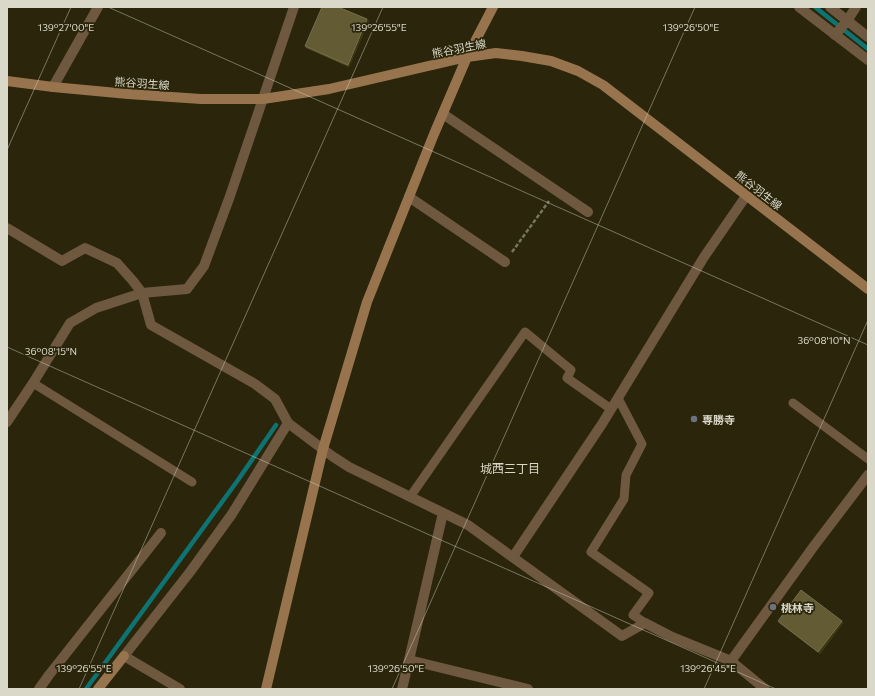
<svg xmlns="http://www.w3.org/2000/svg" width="875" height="696" viewBox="0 0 875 696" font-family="Commissioner,'Noto Sans JP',sans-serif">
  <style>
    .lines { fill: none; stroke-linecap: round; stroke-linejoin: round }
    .stream { stroke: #0d7373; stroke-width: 4.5 }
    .path { stroke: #78755f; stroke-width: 2.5; stroke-dasharray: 4 2; stroke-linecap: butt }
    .lane { stroke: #6e5840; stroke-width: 9 }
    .street { stroke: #6e5840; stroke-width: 10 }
    .secondary { stroke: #97744d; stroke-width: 10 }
    .wall { fill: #534c22 }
    .shaded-wall { fill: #3d3612 }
    .building { fill: #625b34; stroke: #746e4b }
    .ticks { fill: none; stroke: #dad8c8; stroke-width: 1; stroke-opacity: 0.45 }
    .worship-dot { fill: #6b7280; stroke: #2a250b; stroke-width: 1.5 }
    .labels { text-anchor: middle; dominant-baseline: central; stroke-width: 3.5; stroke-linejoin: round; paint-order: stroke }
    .street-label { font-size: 11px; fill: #dad8c8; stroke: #2a250b }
    .poi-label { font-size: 11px; font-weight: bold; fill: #dad8c8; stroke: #2a250b; text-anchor: start }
    .neighbourhood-label { font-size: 12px; fill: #dad8c8; stroke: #2a250b }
    .ticks-label { font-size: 10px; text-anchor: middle; fill: #dad8c8; stroke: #2a250b; stroke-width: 3.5; stroke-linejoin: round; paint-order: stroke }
  </style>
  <rect width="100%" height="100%" fill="#2a250b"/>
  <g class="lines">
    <g class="stream">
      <polyline points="815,7 868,49"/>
      <polyline points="86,689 238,480 276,425"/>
    </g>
    <polyline class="path" points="512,252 549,201"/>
    <g class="lane">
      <polyline points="33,383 192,482"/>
      <polyline points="618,398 642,444 626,475 624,499 591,552 649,593 633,615 645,623"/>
      <polyline points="793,403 868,459"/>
      <polyline points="410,497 525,332 571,370 567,378 611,409"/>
    </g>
    <g class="street">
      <polyline points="799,7 868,60"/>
      <polyline points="830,7 868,37"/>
      <polyline points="835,35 847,21 856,7"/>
      <polyline points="53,87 98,7"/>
      <polyline points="443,114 588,212"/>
      <polyline points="409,197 505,262"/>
      <polyline points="7,228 62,261 85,248 117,263 133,281 142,293 151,325 255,384 275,399 288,423 332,456 349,467 468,525 622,636 645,623 672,637 731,661 765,689"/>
      <polyline points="7,422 33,383 70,323 96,308 142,293 187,289 204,266 230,196 294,7"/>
      <polyline points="443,513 409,660 528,689"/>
      <polyline points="513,557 602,424 704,257 746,196"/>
      <polyline points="731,661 814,546 868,475"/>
      <polyline points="39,689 49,675 161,533"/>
      <polyline points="180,689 124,656 190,572 232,514 288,423"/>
      <polyline points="402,689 409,660"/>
    </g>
    <g class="secondary">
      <polyline points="7,81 53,87 128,94 201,99 263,99 329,89 467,57 496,53 522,56 551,61 578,71 603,85 868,289"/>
      <polyline points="98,689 124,656"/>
      <polyline points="266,689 323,449 367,302 434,134 467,57 493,7"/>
    </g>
  </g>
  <g class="wall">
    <polygon points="367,19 369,21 349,67 306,48 305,46"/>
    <polygon points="778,621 842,621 843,623 820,654 779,623"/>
  </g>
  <g class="shaded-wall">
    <polygon points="367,19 369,21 349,67 348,65"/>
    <polygon points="842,621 843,623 820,654 818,652"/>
  </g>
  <g class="building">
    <polygon points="322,7 338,7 367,19 348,65 305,46"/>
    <polygon points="801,590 842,621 818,652 778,621"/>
  </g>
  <path class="ticks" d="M108,7L868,345M7,150L71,7M7,347L776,689M79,689L383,7M392,689L695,7M704,689L868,320"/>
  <g class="worship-dot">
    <circle cx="694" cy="419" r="4"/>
    <circle cx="773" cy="607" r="4"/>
  </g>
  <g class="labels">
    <g class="street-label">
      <text transform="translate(459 48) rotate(-11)">熊谷羽生線</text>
      <text transform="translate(142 83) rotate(4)">熊谷羽生線</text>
      <text transform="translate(759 190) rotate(38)">熊谷羽生線</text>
    </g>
    <g class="poi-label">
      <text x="702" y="419">専勝寺</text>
      <text x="781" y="607">桃林寺</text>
    </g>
    <g class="neighbourhood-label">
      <text x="510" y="468">城西三丁目</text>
    </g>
  </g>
  <g class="ticks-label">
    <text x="66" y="31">139°27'00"E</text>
    <text x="379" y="31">139°26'55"E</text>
    <text x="691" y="31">139°26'50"E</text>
    <text x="824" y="344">36°08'10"N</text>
    <text x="51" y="355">36°08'15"N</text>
    <text x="84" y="672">139°26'55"E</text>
    <text x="396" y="672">139°26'50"E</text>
    <text x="708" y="672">139°26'45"E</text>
  </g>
  <rect width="875" height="696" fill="none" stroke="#dad8c8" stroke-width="16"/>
</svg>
